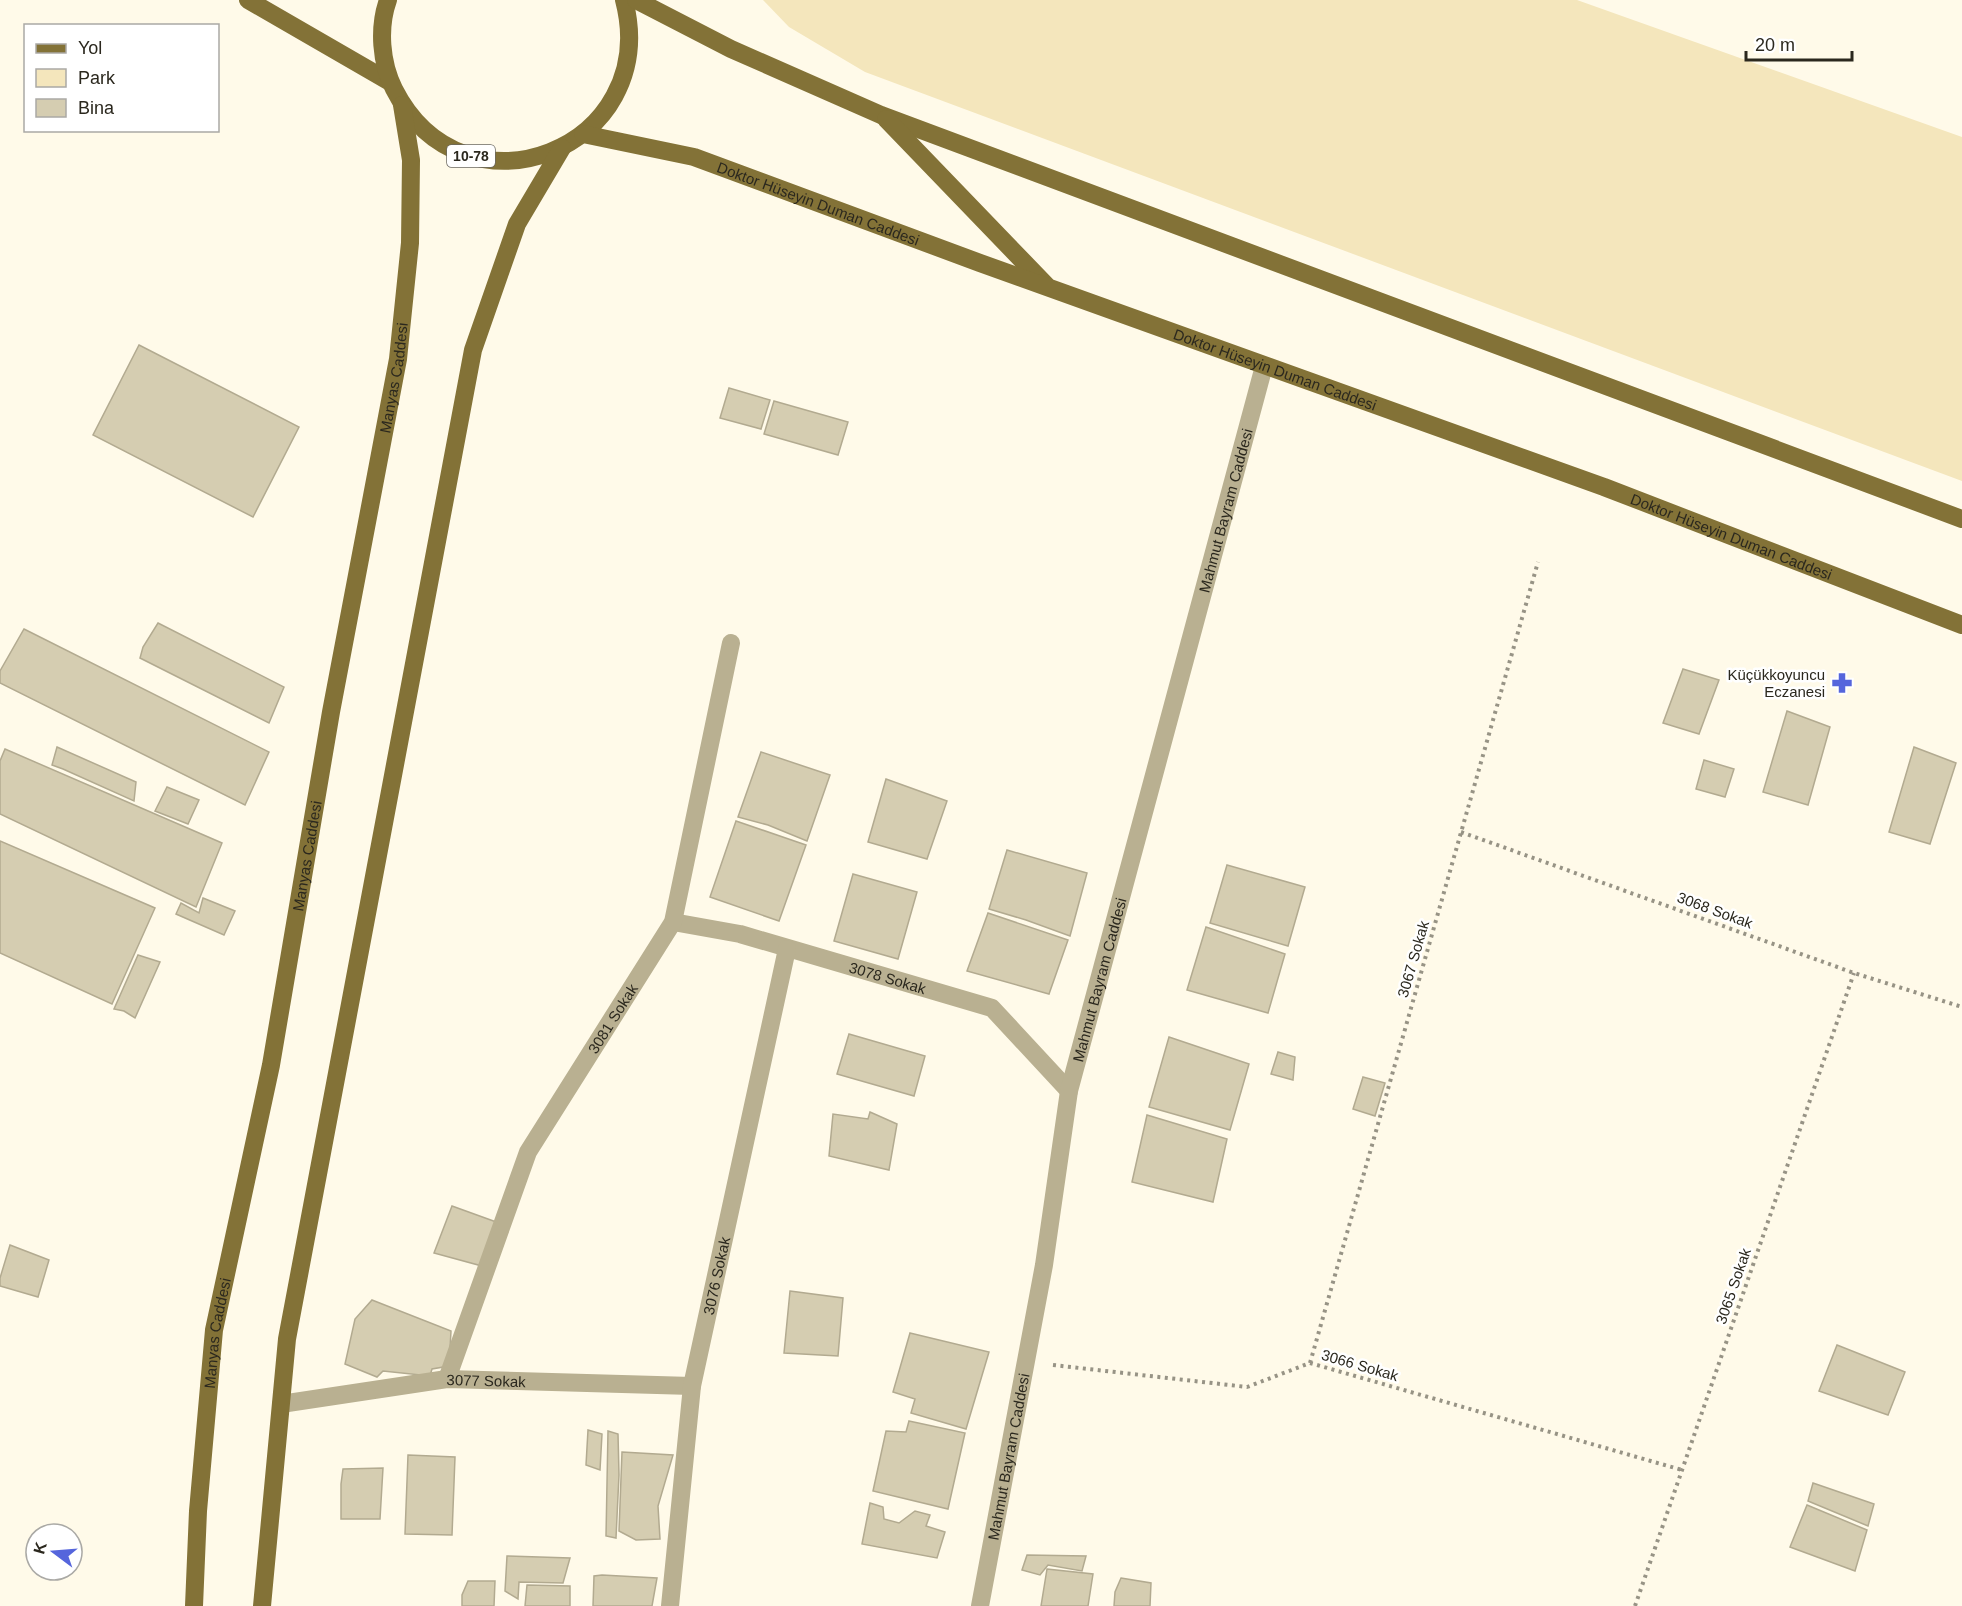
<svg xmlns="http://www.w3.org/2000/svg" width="1962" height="1606" viewBox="0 0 1962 1606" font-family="Arial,sans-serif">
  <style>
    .green { fill: #f4e6bc }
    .building { fill: #d5cdb1; stroke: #b2aa90; stroke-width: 1.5 }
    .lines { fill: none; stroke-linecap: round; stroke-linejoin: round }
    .path { stroke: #979385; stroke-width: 4; stroke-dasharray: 3 4.5; stroke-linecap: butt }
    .minor { stroke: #b9b091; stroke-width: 18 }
    .major { stroke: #837237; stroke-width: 18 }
    .labels { text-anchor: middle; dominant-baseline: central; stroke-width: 5; stroke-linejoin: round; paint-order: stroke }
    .shield { fill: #fff; stroke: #6b6862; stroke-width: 1.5 }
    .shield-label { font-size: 14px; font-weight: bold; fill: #2b281e }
    .street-label { font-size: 15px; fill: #2b281e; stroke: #fff }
    .poi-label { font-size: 15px; fill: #2b281e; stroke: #fff; text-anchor: end }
  </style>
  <rect width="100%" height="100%" fill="#fffae9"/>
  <polygon class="green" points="763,0 1577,0 1962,137 1962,481 865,72 789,27"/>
  <g class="building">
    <polygon points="139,345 299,427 253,517 93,435"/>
    <polygon points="729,388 770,400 761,429 720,418"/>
    <polygon points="774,401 848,422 838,455 764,434"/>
    <polygon points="158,623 284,687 269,723 140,658 143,647"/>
    <polygon points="24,629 269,752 245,805 0,683 0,671"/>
    <polygon points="1683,669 1719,680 1699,734 1663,723"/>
    <polygon points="1787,711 1830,727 1808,805 1763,792"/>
    <polygon points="57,747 136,782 134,801 63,769 52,765"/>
    <polygon points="1914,747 1956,763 1930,844 1889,832"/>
    <polygon points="5,749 222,843 196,907 0,814 0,761"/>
    <polygon points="761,752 830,775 807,841 768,825 738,817"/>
    <polygon points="1704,760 1734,769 1725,797 1696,789"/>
    <polygon points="886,779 947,801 927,859 868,842"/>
    <polygon points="167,787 199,800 188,824 155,811"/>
    <polygon points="736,821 806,845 779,921 710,897"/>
    <polygon points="0,841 155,908 112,1004 0,953"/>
    <polygon points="1007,850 1087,873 1070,936 1026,920 989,909"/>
    <polygon points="1227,865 1305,887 1288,946 1210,923"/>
    <polygon points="853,874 917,892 898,959 834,941"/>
    <polygon points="203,898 235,911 224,935 176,914 181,903 199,913"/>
    <polygon points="988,913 1068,940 1049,994 967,971"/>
    <polygon points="1206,927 1285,954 1268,1013 1187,990"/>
    <polygon points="138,955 160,962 135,1018 124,1011 114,1009"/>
    <polygon points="849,1034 925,1056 914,1096 837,1074"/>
    <polygon points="1169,1037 1249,1064 1230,1130 1149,1107"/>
    <polygon points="1278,1052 1295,1057 1293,1080 1271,1074"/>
    <polygon points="1363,1077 1385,1083 1375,1116 1353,1109"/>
    <polygon points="870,1112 897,1124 889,1170 829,1156 833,1114 868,1119"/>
    <polygon points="1147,1115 1227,1139 1213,1202 1132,1182"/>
    <polygon points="452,1206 499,1223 482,1266 434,1253"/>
    <polygon points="10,1245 49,1260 38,1297 0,1286 0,1278"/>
    <polygon points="790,1291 843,1298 838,1356 784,1353"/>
    <polygon points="372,1300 451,1331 449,1366 432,1369 430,1376 383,1371 377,1377 345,1364 355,1319"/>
    <polygon points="910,1333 989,1352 966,1429 911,1413 915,1399 893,1392"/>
    <polygon points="1837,1345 1905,1372 1888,1415 1819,1391"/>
    <polygon points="909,1421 965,1433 948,1509 873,1491 886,1431 906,1432"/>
    <polygon points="588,1430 602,1434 600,1470 586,1465"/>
    <polygon points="608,1431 618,1434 619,1475 616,1538 606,1536"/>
    <polygon points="622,1452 673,1455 658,1506 660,1539 636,1540 619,1531"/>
    <polygon points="408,1455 455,1457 452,1535 405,1534"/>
    <polygon points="383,1468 380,1519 341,1519 341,1484 343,1469"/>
    <polygon points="1813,1483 1874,1504 1868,1526 1808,1501"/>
    <polygon points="870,1503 883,1507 884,1519 899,1523 915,1511 930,1515 926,1526 945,1532 937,1558 862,1544"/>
    <polygon points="1807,1505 1867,1530 1855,1571 1790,1547"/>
    <polygon points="1027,1555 1086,1556 1082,1571 1048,1565 1040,1575 1022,1570"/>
    <polygon points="507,1556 570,1558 563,1583 519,1582 518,1599 505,1591"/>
    <polygon points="1047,1569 1093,1574 1088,1606 1041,1606"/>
    <polygon points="602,1575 657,1578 652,1606 593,1606 594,1576"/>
    <polygon points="1121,1578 1151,1583 1150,1606 1114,1606 1115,1592"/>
    <polygon points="468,1581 495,1581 494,1606 462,1606 462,1595"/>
    <polygon points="527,1585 570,1586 570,1606 525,1606"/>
  </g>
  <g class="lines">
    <g class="path">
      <polyline points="1461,832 1854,973 1962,1007"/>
      <polyline points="1310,1363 1538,562"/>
      <polyline points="1053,1365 1247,1387 1310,1363 1682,1470"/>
      <polyline points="1635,1606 1854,973"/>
    </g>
    <g class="minor">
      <path id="s1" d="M673,922L740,934L992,1008L1069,1091"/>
      <path id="s2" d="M447,1379L528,1152L673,922L731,643"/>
      <path id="s3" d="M281,1404L447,1379L692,1386"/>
      <path id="s4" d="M670,1606L692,1386L787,949"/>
      <path id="s5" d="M980,1606L1044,1265L1069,1091L1264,366"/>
    </g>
    <g class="major">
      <polyline points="248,0 390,82"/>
      <path d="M388,0C378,28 381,63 394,89C464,227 663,149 624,0"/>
      <polyline points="636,0 731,49 881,115 1962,519"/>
      <polyline points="886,119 1046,285"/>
      <path id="s6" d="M583,134L694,157L980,263L1604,487L1962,625"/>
      <path id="s7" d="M194,1606L198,1511L214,1330L271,1065L331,712L398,359L410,243L411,160L402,105"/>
      <polyline points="262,1606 287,1339 473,350 517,224 562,148"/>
    </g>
  </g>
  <defs>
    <g id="pharmacy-bare" transform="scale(1.62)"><path d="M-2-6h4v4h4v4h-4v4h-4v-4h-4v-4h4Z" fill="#5565dc" stroke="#fff" stroke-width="2.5" paint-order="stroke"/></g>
  </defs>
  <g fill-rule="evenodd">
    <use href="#pharmacy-bare" x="1842" y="683"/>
  </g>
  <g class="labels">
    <rect class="shield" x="447" y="145" width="48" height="22" rx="4.5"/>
    <g class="shield-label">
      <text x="471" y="156">10-78</text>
    </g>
    <g class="street-label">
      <text stroke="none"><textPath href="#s6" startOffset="246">Doktor Hüseyin Duman Caddesi</textPath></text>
      <text stroke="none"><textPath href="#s6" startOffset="732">Doktor Hüseyin Duman Caddesi</textPath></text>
      <text stroke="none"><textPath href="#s7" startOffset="1246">Manyas Caddesi</textPath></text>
      <text stroke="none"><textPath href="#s5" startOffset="1124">Mahmut Bayram Caddesi</textPath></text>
      <text stroke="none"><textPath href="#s6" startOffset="1218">Doktor Hüseyin Duman Caddesi</textPath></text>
      <text stroke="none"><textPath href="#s7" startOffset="760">Manyas Caddesi</textPath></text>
      <text transform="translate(1715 910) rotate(20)">3068 Sokak</text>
      <text transform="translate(1413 959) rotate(-74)">3067 Sokak</text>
      <text stroke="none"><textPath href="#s1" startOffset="222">3078 Sokak</textPath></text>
      <text stroke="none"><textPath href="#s5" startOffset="638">Mahmut Bayram Caddesi</textPath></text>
      <text stroke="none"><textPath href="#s2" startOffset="399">3081 Sokak</textPath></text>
      <text stroke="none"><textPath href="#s4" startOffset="334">3076 Sokak</textPath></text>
      <text transform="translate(1733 1286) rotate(-71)">3065 Sokak</text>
      <text stroke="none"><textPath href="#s7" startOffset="274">Manyas Caddesi</textPath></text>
      <text transform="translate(1360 1365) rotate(16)">3066 Sokak</text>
      <text stroke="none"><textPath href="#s3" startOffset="207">3077 Sokak</textPath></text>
      <text stroke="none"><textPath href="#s5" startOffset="152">Mahmut Bayram Caddesi</textPath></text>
    </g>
    <g class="poi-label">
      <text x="1825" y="674">Küçükkoyuncu<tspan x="1825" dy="17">Eczanesi</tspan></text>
    </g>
  </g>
  <rect x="24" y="24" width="195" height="108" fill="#ffffff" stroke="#aaa9a5" stroke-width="1.5"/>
  <rect x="36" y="44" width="30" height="9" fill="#837237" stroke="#aaa9a5" stroke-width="1.5"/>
  <text x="78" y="54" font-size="18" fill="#2b281e">Yol</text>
  <rect x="36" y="69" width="30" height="18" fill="#f4e6bc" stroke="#aaa9a5" stroke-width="1.5"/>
  <text x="78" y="84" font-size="18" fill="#2b281e">Park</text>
  <rect x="36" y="99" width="30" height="18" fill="#d5cdb1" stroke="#aaa9a5" stroke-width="1.5"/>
  <text x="78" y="114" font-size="18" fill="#2b281e">Bina</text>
  <g transform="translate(54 1552) rotate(286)"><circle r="28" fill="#ffffff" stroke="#aaa9a5" stroke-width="1.5"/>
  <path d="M0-4.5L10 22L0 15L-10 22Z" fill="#5565dc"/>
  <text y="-9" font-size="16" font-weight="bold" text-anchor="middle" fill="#2b281e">K</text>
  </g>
  <path d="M1746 51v9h106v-9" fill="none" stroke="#2b281e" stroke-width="3"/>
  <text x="1755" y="51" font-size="18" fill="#2b281e" stroke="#ffffff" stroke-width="4.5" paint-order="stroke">20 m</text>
</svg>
